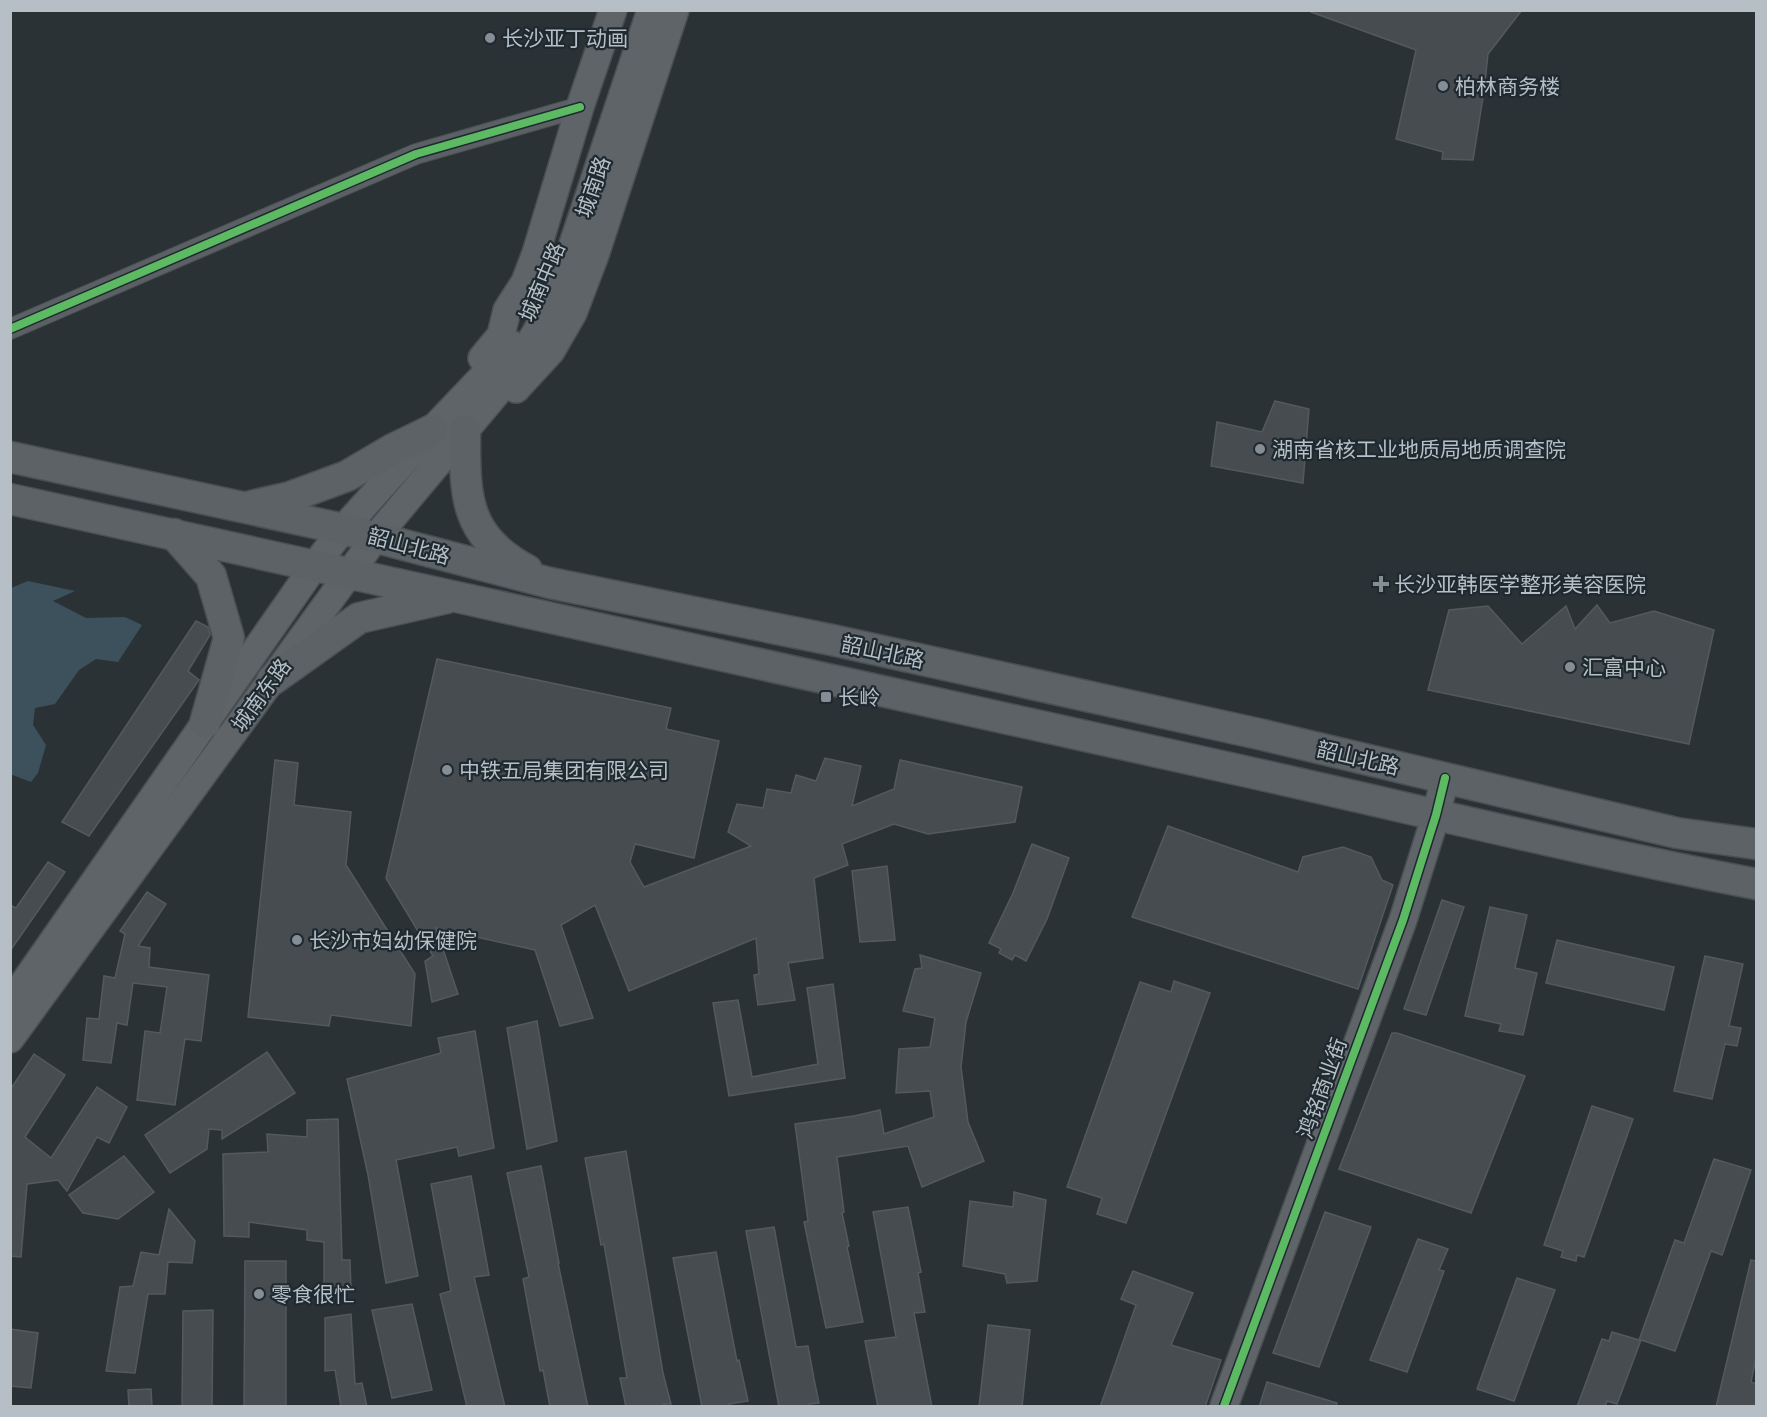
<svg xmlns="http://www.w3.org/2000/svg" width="1767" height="1417" viewBox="0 0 1767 1417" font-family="Inter,'Noto Sans SC',sans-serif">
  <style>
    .water { fill: #3d515d }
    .building { fill: #474c50; stroke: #535a5d; stroke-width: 1.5 }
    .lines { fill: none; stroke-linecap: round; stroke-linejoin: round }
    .street-casing { stroke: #494e51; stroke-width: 22 }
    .secondary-casing { stroke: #494e51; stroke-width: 30 }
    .primary-casing { stroke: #494f53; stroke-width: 33 }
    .street { stroke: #5b6064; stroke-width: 20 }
    .secondary { stroke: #5f6468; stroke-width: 27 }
    .primary { stroke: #5d6266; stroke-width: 30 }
    .cycleway-casing { stroke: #1f2930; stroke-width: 11 }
    .cycleway { stroke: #5cba63; stroke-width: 8 }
    .poi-dot { fill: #858e94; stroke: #1f2930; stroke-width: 2 }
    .labels { text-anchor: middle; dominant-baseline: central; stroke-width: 4.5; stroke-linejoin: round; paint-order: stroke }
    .poi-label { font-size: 21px; fill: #b6bfc6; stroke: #1f2930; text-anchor: start }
    .street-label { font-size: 21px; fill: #b6bfc6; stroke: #1f2930 }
  </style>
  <rect width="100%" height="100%" fill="#2b3236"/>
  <polygon class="water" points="28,581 75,591 53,601 86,618 125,617 142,625 118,662 96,659 79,670 55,704 35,708 33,725 46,745 38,773 31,782 10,774 11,588"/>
  <g class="building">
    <polygon points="1312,10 1522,10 1488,54 1484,91 1473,160 1442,159 1443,152 1396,139 1416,50 1311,12"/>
    <polygon points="1275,401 1309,409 1303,483 1211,466 1217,422 1262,432"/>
    <polygon points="1597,605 1610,623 1654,611 1714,630 1689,744 1428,690 1449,610 1488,606 1522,644 1566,606 1575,629"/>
    <polygon points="196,621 208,627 210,635 188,671 199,680 89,836 62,822"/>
    <polygon points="437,659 671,708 666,729 719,741 694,858 635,844 630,862 644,887 751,846 728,832 737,804 763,808 767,789 791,793 796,775 816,781 825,758 861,766 852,806 894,789 900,760 1022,787 1015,822 928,834 894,824 842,844 848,865 814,878 823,958 788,963 795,1000 758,1005 754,975 759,974 756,938 629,991 595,905 561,925 593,1018 560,1026 535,950 436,928 458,994 432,1002 425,961 433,956 386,878"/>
    <polygon points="275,760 298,763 294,805 351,812 346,865 415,974 411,1026 331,1015 329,1026 248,1017"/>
    <polygon points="1168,826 1298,872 1303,857 1343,847 1371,857 1382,880 1393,885 1358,989 1132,917"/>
    <polygon points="1032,844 1069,858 1047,919 1026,961 1015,955 1012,960 999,953 1001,949 989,943 1013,893"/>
    <polygon points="48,862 65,872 10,951 10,905 16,908"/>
    <polygon points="887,866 895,940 860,942 852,871"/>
    <polygon points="147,892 166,904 138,946 150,948 149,967 209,975 201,1041 185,1039 175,1105 137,1100 145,1031 160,1033 167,987 133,983 127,1025 117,1023 111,1063 83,1060 87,1018 99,1019 104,976 115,978 125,934 120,931"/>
    <polygon points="1442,900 1464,907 1426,1015 1404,1009"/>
    <polygon points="1490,907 1527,915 1515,968 1537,973 1523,1035 1499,1031 1501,1024 1465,1016"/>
    <polygon points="1557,940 1674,967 1664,1010 1546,983"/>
    <polygon points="920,955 981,973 966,1022 961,1067 968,1122 984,1161 922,1187 908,1146 837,1157 844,1212 842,1213 849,1246 847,1247 863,1322 826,1328 804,1222 808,1221 795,1124 854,1116 880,1110 884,1134 934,1117 930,1091 896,1093 899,1049 930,1047 935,1018 903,1011 915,969 922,968"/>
    <polygon points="1705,956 1743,964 1729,1026 1741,1028 1737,1046 1725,1044 1712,1099 1674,1091"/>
    <polygon points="1174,981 1210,993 1126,1223 1097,1214 1102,1198 1067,1187 1140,982 1171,992"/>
    <polygon points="833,984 845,1078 729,1096 713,1003 738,1000 752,1077 818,1064 807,988"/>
    <polygon points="537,1021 557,1141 527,1149 507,1028"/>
    <polygon points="475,1031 494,1148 459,1156 457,1147 396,1160 418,1276 386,1283 368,1175 347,1079 441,1053 438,1038"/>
    <polygon points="1392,1033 1397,1033 1525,1076 1471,1213 1339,1169"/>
    <polygon points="267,1052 295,1093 222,1139 222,1130 209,1129 207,1149 170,1173 145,1135"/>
    <polygon points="34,1054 65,1075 25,1137 51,1158 97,1087 127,1107 109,1143 97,1137 67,1191 58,1180 27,1184 21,1257 10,1256 10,1090"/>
    <polygon points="1592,1106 1633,1119 1584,1257 1577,1255 1576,1261 1561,1257 1563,1251 1544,1245"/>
    <polygon points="338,1119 342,1260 350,1260 351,1291 324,1297 324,1242 307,1240 307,1230 249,1222 249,1237 224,1236 223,1154 268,1152 267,1134 307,1137 307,1120"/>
    <polygon points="626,1151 663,1373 671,1404 664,1404 665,1407 626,1407 620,1378 627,1378 604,1244 601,1245 585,1158"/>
    <polygon points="124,1156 154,1192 118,1219 83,1213 69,1195"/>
    <polygon points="1714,1159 1751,1170 1722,1255 1711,1251 1675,1351 1641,1340 1617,1404 1607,1401 1605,1407 1577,1407 1602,1339 1609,1341 1612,1332 1639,1340 1675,1240 1684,1243"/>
    <polygon points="541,1166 559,1263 558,1263 588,1407 550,1407 543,1370 540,1371 523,1279 529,1277 507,1173"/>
    <polygon points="471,1176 489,1275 474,1277 505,1407 467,1407 440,1294 451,1291 431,1184"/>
    <polygon points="1014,1192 1046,1200 1037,1281 1007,1283 1005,1274 963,1266 970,1201 1013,1207"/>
    <polygon points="908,1207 921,1272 918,1273 925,1312 914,1313 932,1407 878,1407 865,1341 896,1337 873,1212"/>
    <polygon points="169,1209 195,1241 192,1263 168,1262 165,1294 148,1294 135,1373 106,1371 120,1287 133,1286 141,1252 159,1255"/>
    <polygon points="1325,1212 1371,1227 1319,1367 1273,1353"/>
    <polygon points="774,1227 796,1347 808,1346 814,1379 819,1403 809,1404 809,1407 779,1407 746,1231"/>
    <polygon points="1418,1239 1448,1249 1439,1270 1444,1271 1407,1372 1370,1360"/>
    <polygon points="716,1252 737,1361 739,1360 748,1401 729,1404 730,1407 702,1407 673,1258"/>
    <polygon points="1751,1260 1756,1261 1756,1358 1751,1382 1756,1384 1756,1407 1716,1407"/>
    <polygon points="245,1261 286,1261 286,1407 244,1407"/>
    <polygon points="1133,1271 1193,1293 1171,1345 1221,1360 1205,1407 1100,1407 1136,1305 1121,1299"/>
    <polygon points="1517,1278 1555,1290 1514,1401 1477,1389"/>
    <polygon points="412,1304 432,1390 392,1398 372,1310"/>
    <polygon points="213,1310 212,1407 182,1407 183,1311"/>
    <polygon points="351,1314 355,1384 362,1383 367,1407 341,1407 335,1370 325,1371 325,1318"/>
    <polygon points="988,1325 1030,1330 1022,1407 979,1407"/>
    <polygon points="10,1329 38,1333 31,1388 10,1386"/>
    <polygon points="1267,1382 1337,1403 1336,1407 1259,1407"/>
    <polygon points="151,1389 152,1407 129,1407 128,1390"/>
  </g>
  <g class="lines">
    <g class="street-casing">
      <polyline id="street" points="10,329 416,154 580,107"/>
    </g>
    <g class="secondary-casing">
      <g id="secondary">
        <polyline points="482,358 501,335 507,310 525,282 536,253 580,107 613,10"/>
        <polyline points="516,389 551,351 573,313 595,255 675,10"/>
        <polyline points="10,1003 315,565 343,529 432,430 513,345"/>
        <polyline points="10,1039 375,538 499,390 521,358 539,327 568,259 651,10"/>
        <polyline points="1224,1406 1403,920 1436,815 1445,778"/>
      </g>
    </g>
    <g class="primary-casing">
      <g id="primary">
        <path d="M465,430C465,495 463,535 527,570"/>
        <polyline points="10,457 343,529 550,583 832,640 1259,734 1677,833 1756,844"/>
        <path d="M10,499C420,588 829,680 1239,770C1411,808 1583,851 1756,884"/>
        <polyline points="251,506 290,497 347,476 393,449 432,430"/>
        <polyline points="174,534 211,576 229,638 205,723"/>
        <polyline points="272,680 359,618 447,598"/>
      </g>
    </g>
    <use href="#street" class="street"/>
    <use href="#secondary" class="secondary"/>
    <use href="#primary" class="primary"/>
    <g class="cycleway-casing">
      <g id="cycleway">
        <polyline points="10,329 416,154 580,107"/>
        <polyline points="1224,1406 1403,920 1436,815 1445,778"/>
      </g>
    </g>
    <use href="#cycleway" class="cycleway"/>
  </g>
  <g class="poi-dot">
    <circle cx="490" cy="38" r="6"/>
    <circle cx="1443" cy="86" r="6"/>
    <circle cx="1260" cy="449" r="6"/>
    <path d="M1378 575h6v6h6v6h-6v6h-6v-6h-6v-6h6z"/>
    <circle cx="1570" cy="667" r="6"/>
    <rect x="820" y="691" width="12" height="12" rx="3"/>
    <circle cx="447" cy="770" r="6"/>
    <circle cx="297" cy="940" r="6"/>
    <circle cx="259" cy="1294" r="6"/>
  </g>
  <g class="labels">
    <g class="poi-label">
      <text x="502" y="38">长沙亚丁动画</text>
      <text x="1455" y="86">柏林商务楼</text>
      <text x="1272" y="449">湖南省核工业地质局地质调查院</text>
      <text x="1394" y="584">长沙亚韩医学整形美容医院</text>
      <text x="1582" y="667">汇富中心</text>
      <text x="838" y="697">长岭</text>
      <text x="459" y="770">中铁五局集团有限公司</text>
      <text x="309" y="940">长沙市妇幼保健院</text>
      <text x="271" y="1294">零食很忙</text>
    </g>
    <g class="street-label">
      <text transform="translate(593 187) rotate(-71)">城南路</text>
      <text transform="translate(542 282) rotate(-67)">城南中路</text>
      <text transform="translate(409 546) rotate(15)">韶山北路</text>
      <text transform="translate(883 652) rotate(12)">韶山北路</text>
      <text transform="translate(261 695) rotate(-54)">城南东路</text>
      <text transform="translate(1358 758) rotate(13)">韶山北路</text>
      <text transform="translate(1322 1088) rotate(-70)">鸿铭商业街</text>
    </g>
  </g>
  <rect width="1767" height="1417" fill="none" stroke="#b6bfc6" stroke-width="24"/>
</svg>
